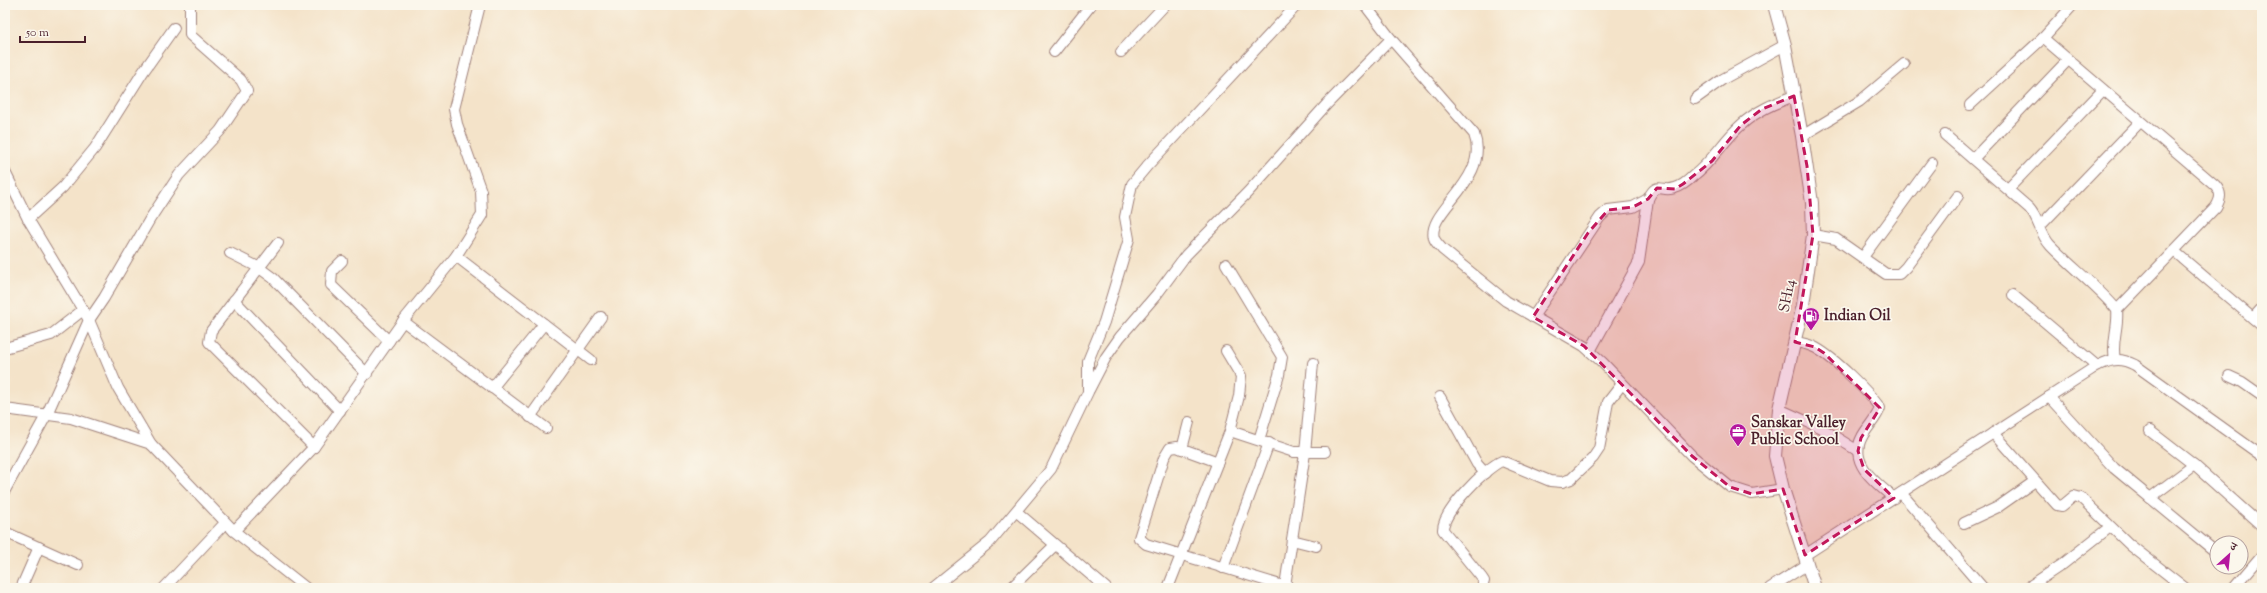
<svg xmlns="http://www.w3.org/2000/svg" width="2267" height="593" viewBox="0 0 2267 593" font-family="'Sorts Mill Goudy','Noto Serif Devanagari',serif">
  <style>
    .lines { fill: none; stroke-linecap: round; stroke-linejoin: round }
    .minor-casing { stroke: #9f817a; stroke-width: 12 }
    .major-casing { stroke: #9f817a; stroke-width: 14 }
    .minor { stroke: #fff; stroke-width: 10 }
    .major { stroke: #fff; stroke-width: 12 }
    .marked { fill: #c2185b; fill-opacity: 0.2; stroke: #c2185b; stroke-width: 3; stroke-dasharray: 8 5; stroke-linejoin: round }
    .labels { text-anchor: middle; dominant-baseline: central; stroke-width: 3.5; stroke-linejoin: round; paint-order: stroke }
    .street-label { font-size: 15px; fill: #4a1f2b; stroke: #fbf7ec }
    .poi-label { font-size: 15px; font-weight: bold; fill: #4a1f2b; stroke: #fbf7ec; text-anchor: start }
  </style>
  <rect width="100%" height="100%" fill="#fbf7ec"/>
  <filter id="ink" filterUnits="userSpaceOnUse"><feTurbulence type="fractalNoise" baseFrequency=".025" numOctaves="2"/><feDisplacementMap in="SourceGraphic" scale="8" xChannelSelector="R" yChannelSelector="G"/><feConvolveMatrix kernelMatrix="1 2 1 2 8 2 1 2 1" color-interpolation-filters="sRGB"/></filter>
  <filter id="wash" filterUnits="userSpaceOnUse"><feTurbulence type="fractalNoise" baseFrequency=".012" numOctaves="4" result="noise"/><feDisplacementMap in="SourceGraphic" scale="16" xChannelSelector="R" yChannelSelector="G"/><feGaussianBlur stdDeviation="0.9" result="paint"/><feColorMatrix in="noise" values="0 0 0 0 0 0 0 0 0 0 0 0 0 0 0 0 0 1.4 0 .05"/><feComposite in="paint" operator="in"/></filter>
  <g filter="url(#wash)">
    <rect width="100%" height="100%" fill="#f4e3c9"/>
  </g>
  <g filter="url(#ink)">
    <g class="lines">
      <g class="minor-casing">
        <g id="minor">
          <path d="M1365,5L1391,39L1474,134C1491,180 1426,211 1434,238C1435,242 1440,246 1442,249L1506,301L1584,346L1602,362L1692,456L1730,487L1752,494L1783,489"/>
          <path d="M2043,38L2215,185C2222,193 2221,198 2216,207L2117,310"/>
          <polyline points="1054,52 1091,5"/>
          <polyline points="1121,52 1165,5"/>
          <polyline points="1695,99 1723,79 1785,45"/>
          <polyline points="1970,105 2043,38 2073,5"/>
          <path d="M1945,135L2029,208C2039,219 2040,234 2050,245C2072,268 2097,286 2117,310C2119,327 2111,342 2115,359"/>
          <polyline points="1802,136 1860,101 1904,64"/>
          <polyline points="1973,159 2068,60"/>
          <polyline points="5,172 28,219 89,320 118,388 151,444 234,531 306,588"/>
          <polyline points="2008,189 2103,90"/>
          <polyline points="28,219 63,187 95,148 143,72 174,28"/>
          <polyline points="2040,226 2140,122"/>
          <polyline points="1813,235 1836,239 1886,274 1899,274 1906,267 1958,196"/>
          <polyline points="278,243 211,331 209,342 314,447"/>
          <polyline points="2174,251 2262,326"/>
          <polyline points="230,253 258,267 273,278 367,374"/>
          <polyline points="456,256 591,360"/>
          <polyline points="1863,257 1932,163"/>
          <polyline points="342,261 332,271 331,285 389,341"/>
          <polyline points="1226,264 1282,357 1279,375 1259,440"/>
          <polyline points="2013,295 2097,366"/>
          <polyline points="234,300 340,411"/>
          <polyline points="1533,317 1600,217 1608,210 1633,207 1648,199"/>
          <polyline points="2253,318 2262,308"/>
          <polyline points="403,321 546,428"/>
          <path d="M1795,342C1802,343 1809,344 1816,348C1834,358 1867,390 1880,408C1877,418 1867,427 1862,437C1848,463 1876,483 1894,498"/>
          <polyline points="5,348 51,335 83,310"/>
          <path d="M1590,351L1639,262L1648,199C1657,180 1661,193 1675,188C1682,186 1688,181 1693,176C1713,161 1723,141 1741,125C1756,111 1775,103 1794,96"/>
          <polyline points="2229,376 2242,382 2262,396"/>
          <polyline points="492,388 544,324"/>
          <polyline points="1089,390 1106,357 1120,337 1157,294 1186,255 1248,192 1327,104 1391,39"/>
          <polyline points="1440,397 1477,464 1485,473"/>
          <polyline points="2049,397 2114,468 2217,553"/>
          <polyline points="5,409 71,418 151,444"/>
          <polyline points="1779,409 1821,428 1858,451"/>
          <polyline points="530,417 601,317"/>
          <polyline points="1230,431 1294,452 1325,452"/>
          <polyline points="2150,431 2194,465 2262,526"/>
          <polyline points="1993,433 2057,505 2062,506 2074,496 2081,498 2130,545 2185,588"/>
          <polyline points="1182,449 1189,422"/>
          <polyline points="1218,462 1177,447 1170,448 1164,458 1139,538 1146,544 1290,588"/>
          <polyline points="5,490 47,414 89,320 104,298 150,219 179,175 220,131 247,91 241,80 190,35 190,5"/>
          <polyline points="1901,493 1983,588"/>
          <polyline points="2150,498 2194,465"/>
          <polyline points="1017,512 1106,588"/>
          <polyline points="1964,523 1998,507 2035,481"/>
          <polyline points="234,531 314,447 403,321 456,256 482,215 481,191 457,124 454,109 480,5"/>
          <polyline points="5,532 78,565"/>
          <polyline points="1292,540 1316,546"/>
          <path d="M1805,555L2092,369C2108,360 2118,356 2135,365L2262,456"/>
          <polyline points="1223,568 1269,443"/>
          <polyline points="1285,586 1305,453 1313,363"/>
          <polyline points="21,588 39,547"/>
          <polyline points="164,588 225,523"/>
          <polyline points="933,588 990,542 1051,469 1088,392 1088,361 1104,322 1129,239 1125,217 1132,184 1147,166 1297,5"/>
          <polyline points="1011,588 1055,545"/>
          <polyline points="1168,588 1230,431 1239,396 1241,376 1226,351"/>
          <path d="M1482,588L1484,581L1482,578L1443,530C1442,512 1486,467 1502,461L1550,481L1562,482L1571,479L1593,458L1599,449L1608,402L1622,384"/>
          <polyline points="1770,588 1808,564"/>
          <polyline points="2027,588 2063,564 2110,527"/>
          <polyline points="2234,588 2262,555"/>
        </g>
      </g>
      <g class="major-casing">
        <polyline id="major" points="1774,5 1785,45 1802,136 1812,203 1813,235 1803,305 1779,409 1775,456 1783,489 1815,588"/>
      </g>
      <use href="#minor" class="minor"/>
      <use href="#major" class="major"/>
    </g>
  </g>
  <path class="marked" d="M1794,96L1807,166L1813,235L1795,342L1815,347L1824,353L1880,408L1861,438L1858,451L1864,469L1894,498L1805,555L1783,489L1752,494L1730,487L1692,456L1584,346L1533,317L1588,233L1608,210L1633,207L1648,199L1657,188L1675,189L1683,184L1712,161L1741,125L1762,109Z"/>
  <defs>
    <g id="fuel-pin" transform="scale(0.9)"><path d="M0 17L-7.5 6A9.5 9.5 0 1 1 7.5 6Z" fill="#b5179e" stroke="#fbf7ec"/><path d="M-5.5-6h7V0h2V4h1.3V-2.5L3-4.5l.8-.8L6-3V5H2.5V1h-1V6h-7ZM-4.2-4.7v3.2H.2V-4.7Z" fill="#fff"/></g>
    <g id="office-pin" transform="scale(0.9)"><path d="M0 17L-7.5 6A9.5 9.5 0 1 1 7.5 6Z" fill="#b5179e" stroke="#fbf7ec"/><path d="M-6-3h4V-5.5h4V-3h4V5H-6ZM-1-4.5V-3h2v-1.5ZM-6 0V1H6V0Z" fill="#fff"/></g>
  </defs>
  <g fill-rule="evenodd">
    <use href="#fuel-pin" x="1811" y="316"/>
    <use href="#office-pin" x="1738" y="432"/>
  </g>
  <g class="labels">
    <g class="street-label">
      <text transform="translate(1788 296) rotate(-79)">SH14</text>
    </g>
    <g class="poi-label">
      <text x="1824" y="316">Indian Oil</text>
      <text x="1751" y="423">Sanskar Valley<tspan x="1751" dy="17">Public School</tspan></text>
    </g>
  </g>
  <rect width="2267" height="593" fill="none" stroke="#fbf7ec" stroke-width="20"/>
  <g transform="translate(2229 555) rotate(27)"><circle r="19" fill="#fbf7ec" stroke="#b4a19f"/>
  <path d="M0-3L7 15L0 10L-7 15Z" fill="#b5179e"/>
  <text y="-6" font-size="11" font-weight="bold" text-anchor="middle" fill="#4a1f2b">उ</text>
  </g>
  <path d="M20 36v6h65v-6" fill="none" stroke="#4a1f2b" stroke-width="2"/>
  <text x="26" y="36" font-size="12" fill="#4a1f2b" stroke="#fbf7ec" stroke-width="3" paint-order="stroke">50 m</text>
</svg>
